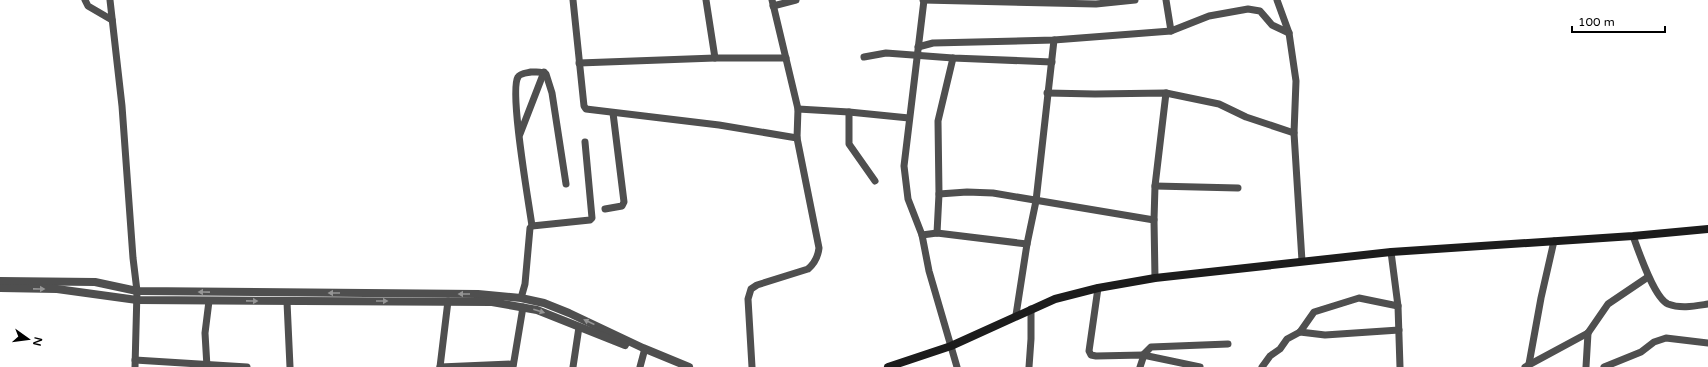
<svg xmlns="http://www.w3.org/2000/svg" width="1708" height="367" viewBox="0 0 1708 367" font-family="'Varela Round',sans-serif">
  <style>
    .lines { fill: none; stroke-linecap: round; stroke-linejoin: round }
    .minor { stroke: #4f4f4f; stroke-width: 7 }
    .tertiary { stroke: #4f4f4f; stroke-width: 8 }
    .secondary { stroke: #1c1c1c; stroke-width: 8 }
    .oneway { fill: #959595 }
  </style>
  <rect width="100%" height="100%" fill="#fff"/>
  <g class="lines">
    <g class="minor">
      <polyline points="85,0 88,6 112,20"/>
      <polyline points="110,0 122,106 133,258 137,291 135,367"/>
      <polyline points="573,0 584,106 586,109 719,125 797,138"/>
      <polyline points="706,0 715,58"/>
      <polyline points="923,0 1096,4 1135,0"/>
      <polyline points="924,0 904,166 908,199 922,235 929,271 957,367"/>
      <polyline points="1166,0 1171,31"/>
      <polyline points="1277,0 1289,33 1296,81 1294,133 1302,261"/>
      <polyline points="773,6 796,0"/>
      <polyline points="918,47 933,43 1054,40 1171,31 1209,16 1248,9 1260,11 1272,25 1289,33"/>
      <polyline points="864,57 886,53 953,58 1052,62"/>
      <polyline points="579,63 715,58 786,58"/>
      <polyline points="1047,93 1095,94 1166,93 1219,104 1246,117 1294,133"/>
      <polyline points="798,109 849,112 909,118"/>
      <polyline points="849,112 849,144 875,181"/>
      <polyline points="520,134 544,72"/>
      <polyline points="1155,186 1238,188"/>
      <polyline points="939,194 967,192 993,193 1154,220"/>
      <polyline points="605,209 622,206 624,202 613,113"/>
      <path d="M532,226C529,204 509,91 518,77C520,73 527,73 531,72C537,72 542,71 546,74L552,93L566,184"/>
      <polyline points="937,233 939,194 938,121 953,58"/>
      <polyline points="922,235 937,233 1027,244"/>
      <path d="M1633,236C1639,252 1654,298 1668,304C1681,309 1695,306 1708,304"/>
      <polyline points="1391,252 1398,306 1400,367"/>
      <polyline points="1155,278 1154,220 1155,186 1166,93"/>
      <polyline points="1098,288 1089,351 1091,355 1096,356 1143,355 1200,367"/>
      <polyline points="521,298 525,284 530,228 532,226 590,220 592,218 585,142"/>
      <polyline points="287,302 290,367"/>
      <polyline points="1016,315 1027,244 1036,201 1054,40"/>
      <polyline points="1300,332 1325,335 1399,330"/>
      <polyline points="1143,355 1151,347 1228,344"/>
      <polyline points="135,360 247,367"/>
      <polyline points="1529,364 1541,298 1554,241"/>
      <polyline points="207,367 205,333 209,301"/>
      <polyline points="440,367 513,364"/>
      <polyline points="440,367 448,301"/>
      <polyline points="513,367 523,307"/>
      <polyline points="573,367 579,327"/>
      <polyline points="640,367 644,352"/>
      <path d="M752,367L748,299L751,289L757,285L808,269C815,263 818,257 819,248L797,138L798,109L772,0"/>
      <polyline points="1029,367 1031,339 1031,309"/>
      <polyline points="1140,367 1144,355"/>
      <polyline points="1262,367 1270,356 1280,349 1287,339 1300,332 1314,312 1359,298 1398,306"/>
      <polyline points="1525,367 1588,333 1608,304 1648,277"/>
      <polyline points="1586,367 1588,333"/>
      <polyline points="1604,367 1641,352 1654,342 1666,338 1708,343"/>
    </g>
    <g class="tertiary">
      <polyline points="0,281 95,282 137,291 478,294 521,298 544,303 569,313 643,348 689,367"/>
      <polyline points="0,288 57,289 137,300 492,302 537,310 625,345"/>
    </g>
    <polyline class="secondary" points="888,367 951,346 1055,299 1098,288 1155,278 1391,252 1633,236 1708,229"/>
  </g>
  <defs><path id="oneway-solid" d="M-6-.8H1V-3.2L6.5 0L1 3.2V.8H-6Z"/></defs>
  <g class="oneway">
    <use href="#oneway-solid" transform="translate(39 289) rotate(1)"/>
    <use href="#oneway-solid" transform="translate(204 292) rotate(-179)"/>
    <use href="#oneway-solid" transform="translate(334 293) rotate(-180)"/>
    <use href="#oneway-solid" transform="translate(464 294) rotate(-180)"/>
    <use href="#oneway-solid" transform="translate(252 301) rotate(1)"/>
    <use href="#oneway-solid" transform="translate(382 301)"/>
    <use href="#oneway-solid" transform="translate(539 311) rotate(17)"/>
    <use href="#oneway-solid" transform="translate(589 322) rotate(-155)"/>
  </g>
  <g transform="translate(28 339) rotate(104)" stroke="#ffffff" stroke-width="3" paint-order="stroke">
  <path d="M0-3L7 15L0 10L-7 15Z" fill="#000000"/>
  <text y="-6" font-size="11" font-weight="bold" text-anchor="middle" fill="#000000">N</text>
  </g>
  <path d="M1572 26v6h93v-6" fill="none" stroke="#000000" stroke-width="2"/>
  <text x="1578" y="26" font-size="12" fill="#000000" stroke="#ffffff" stroke-width="3" paint-order="stroke">100 m</text>
</svg>
